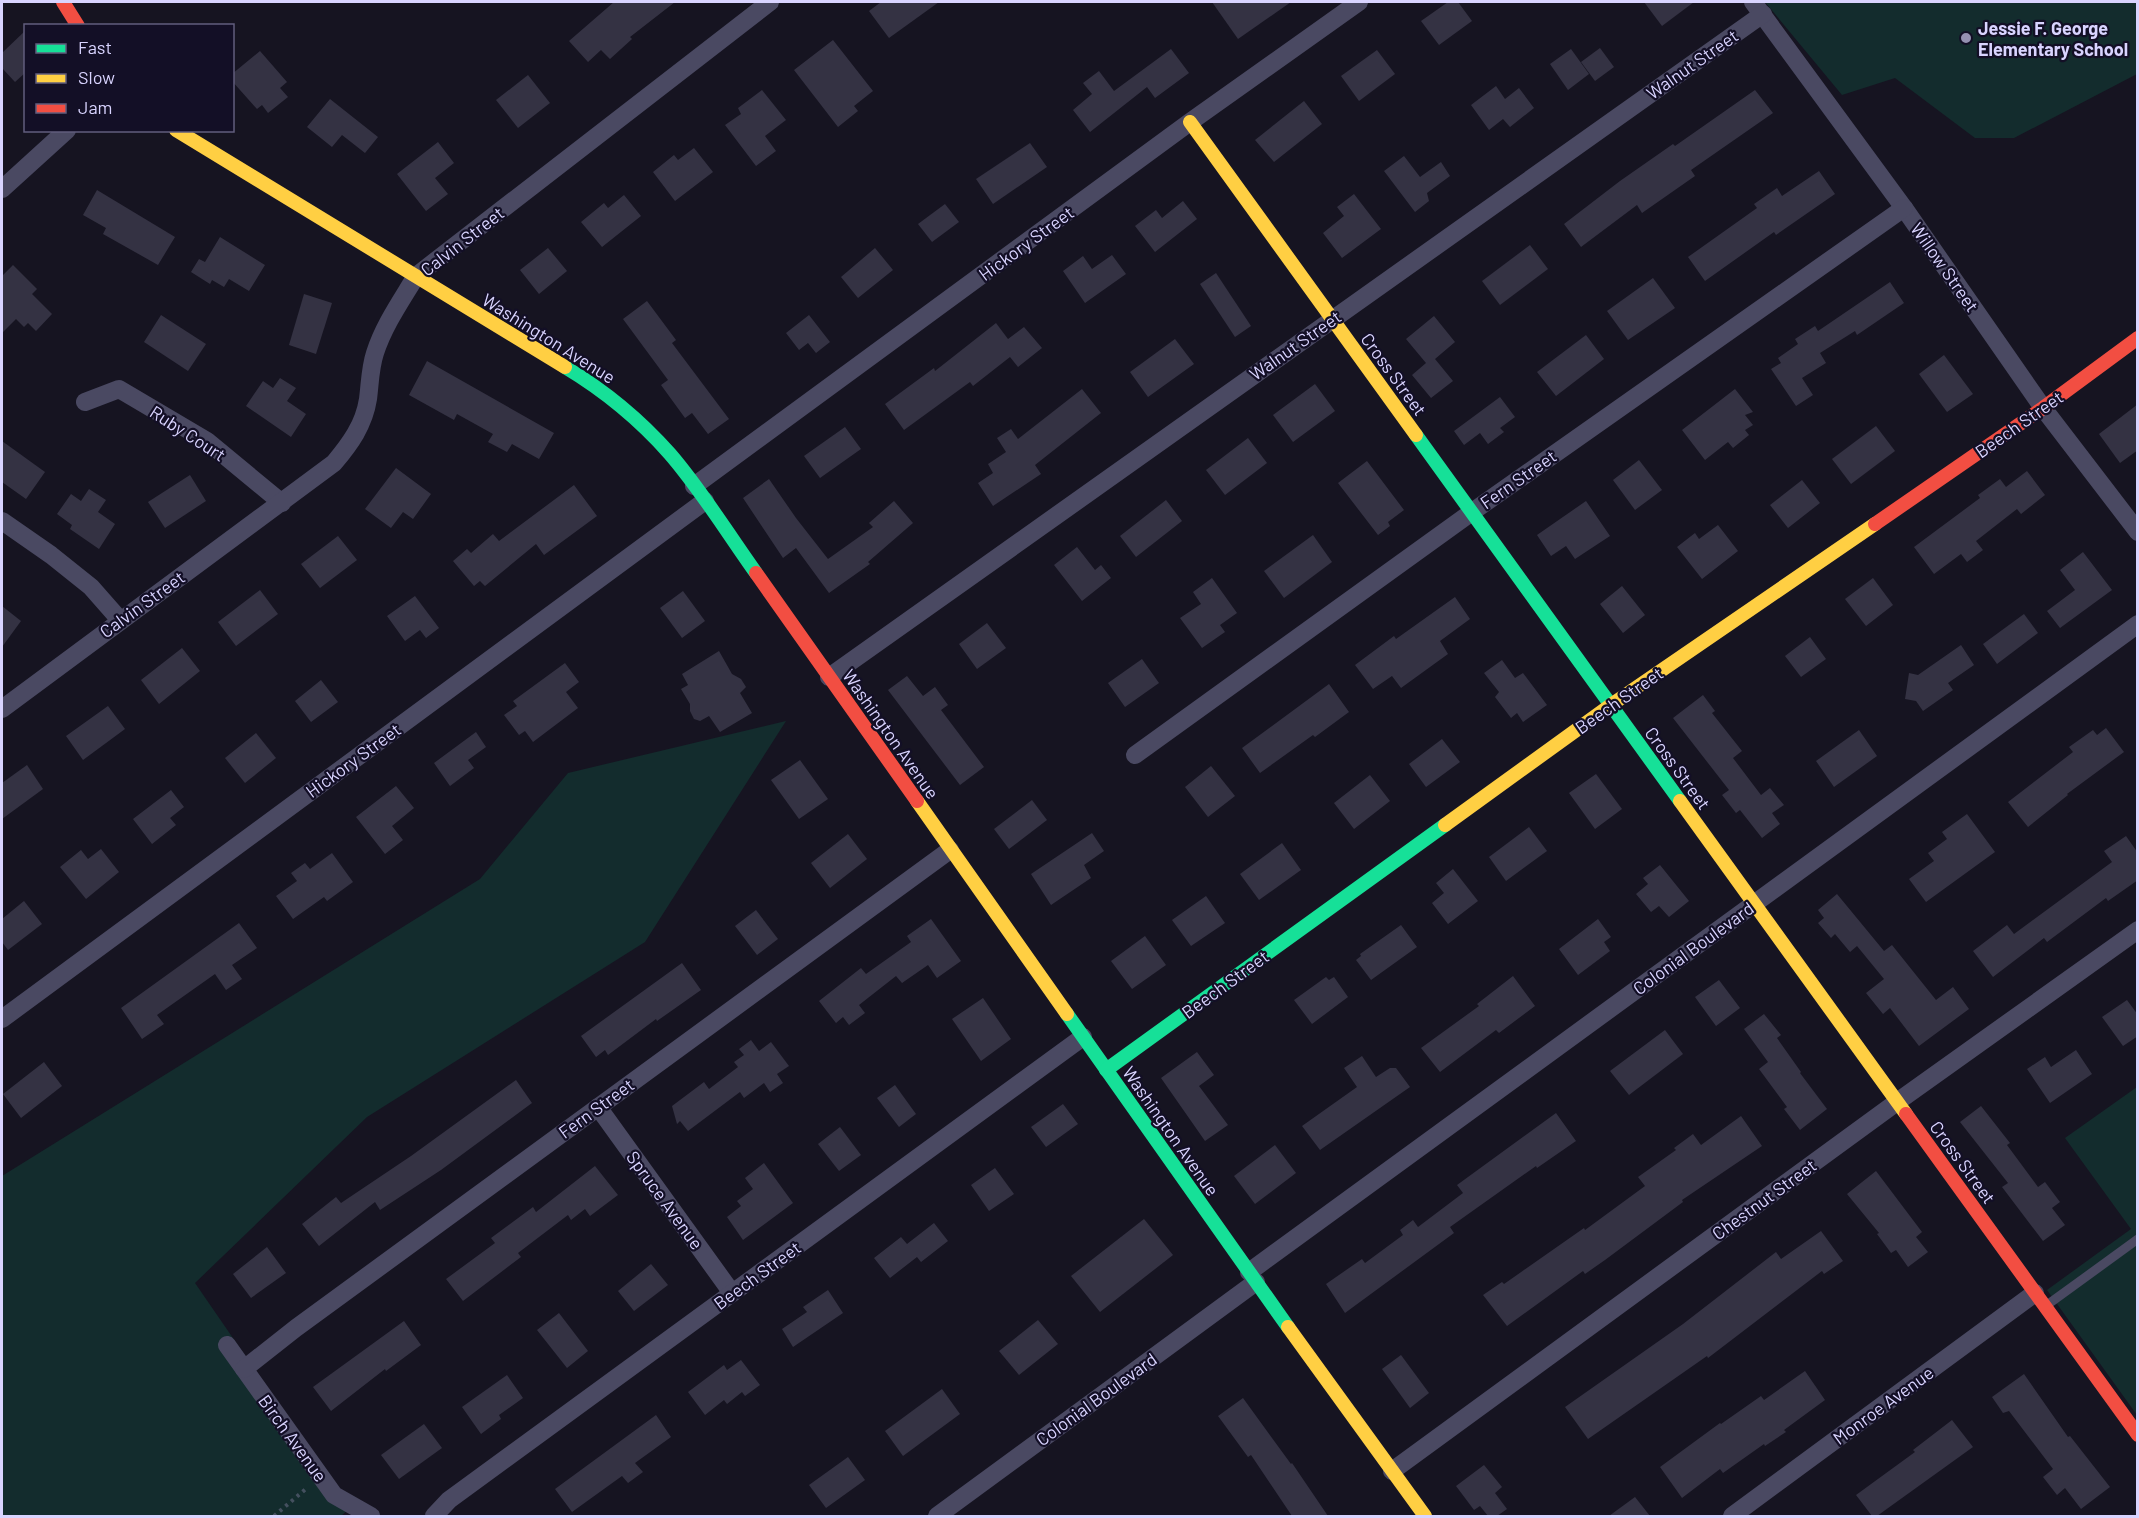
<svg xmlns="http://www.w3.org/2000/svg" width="2139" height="1518" viewBox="0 0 2139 1518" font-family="Barlow,sans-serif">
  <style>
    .green { fill: #132c2d }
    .building { fill: #343243 }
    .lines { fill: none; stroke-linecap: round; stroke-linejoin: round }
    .path { stroke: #44505f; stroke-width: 4; stroke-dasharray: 3 4.5; stroke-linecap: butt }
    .lane { stroke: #4a4962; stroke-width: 9 }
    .street { stroke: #4a4962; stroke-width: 18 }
    .fast { stroke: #16e098; stroke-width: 14 }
    .slow { stroke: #ffcf43; stroke-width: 14 }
    .jam { stroke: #f24e42; stroke-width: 14 }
    .poi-dot { fill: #9591b1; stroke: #130f26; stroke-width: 2 }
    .labels { text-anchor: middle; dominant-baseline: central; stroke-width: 4.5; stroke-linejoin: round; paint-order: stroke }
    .poi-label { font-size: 18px; font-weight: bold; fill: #d9d4ff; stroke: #130f26; text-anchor: start }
    .street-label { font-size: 18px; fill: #d9d4ff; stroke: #130f26 }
  </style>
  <rect width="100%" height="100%" fill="#161421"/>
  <g class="green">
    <polygon points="1765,2 2137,2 2137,74 2014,138 1975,138 1895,78 1842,95"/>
    <polygon points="786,721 645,942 367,1117 195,1283 350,1508 341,1516 2,1516 2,1176 480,879 568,773"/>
    <polygon points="2137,1087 2137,1415 2047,1290 2131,1229 2065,1138"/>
  </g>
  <g class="building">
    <polygon points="614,2 675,2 630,37 632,39 610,59 601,50 588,62 569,41"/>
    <polygon points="881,2 939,2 889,38 869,11"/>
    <polygon points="1212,2 1291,2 1238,39"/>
    <polygon points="1448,2 1458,2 1472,21 1439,45 1421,21"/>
    <polygon points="1644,2 1694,2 1662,26"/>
    <polygon points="26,30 26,72 15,82 2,68 2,53"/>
    <polygon points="833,40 873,91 854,106 858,111 838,127 794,70"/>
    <polygon points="1600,48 1614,67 1595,81 1581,62"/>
    <polygon points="1171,49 1189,73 1155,98 1147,87 1090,132 1073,110 1092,94 1083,83 1099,71 1114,91"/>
    <polygon points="1571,49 1589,74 1568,90 1550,64"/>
    <polygon points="1377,50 1395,74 1359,101 1341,76"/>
    <polygon points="260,51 287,82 280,88 288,97 268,113 262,105 257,109 232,81 232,74"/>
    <polygon points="528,75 550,103 518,128 496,100"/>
    <polygon points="1496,86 1505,99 1519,88 1534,108 1510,127 1503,119 1489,130 1471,105"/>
    <polygon points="762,90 786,120 765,136 776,151 756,166 725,125 741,114 738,108"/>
    <polygon points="1755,90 1773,113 1691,170 1695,176 1642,213 1637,205 1581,247 1564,224 1620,181 1673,144 1675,146"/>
    <polygon points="330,99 378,137 365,153 342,135 332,147 307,127"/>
    <polygon points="1304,101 1322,124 1274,162 1255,140"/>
    <polygon points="438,142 454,163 435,178 448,194 426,211 397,174"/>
    <polygon points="1030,143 1047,167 993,204 976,179"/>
    <polygon points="694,148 713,172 675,201 653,172 674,155 678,160"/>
    <polygon points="1404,156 1420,177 1441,162 1450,176 1427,193 1429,201 1415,212 1384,171"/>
    <polygon points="1819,171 1835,194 1776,235 1774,232 1705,281 1688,257 1757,208 1754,204 1777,188 1782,196"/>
    <polygon points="97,190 175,237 158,265 103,234 106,228 83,215"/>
    <polygon points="1354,194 1381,229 1342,258 1323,233 1344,216 1337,207"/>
    <polygon points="624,195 641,216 602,247 581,222 604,203 608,208"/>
    <polygon points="1183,201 1197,219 1155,252 1135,226 1156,210 1162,218"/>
    <polygon points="945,204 959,222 932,242 918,224"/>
    <polygon points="220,237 265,265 249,291 229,279 224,287 212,280 210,284 191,272 199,259 205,262"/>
    <polygon points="1530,245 1548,269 1500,305 1482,281"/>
    <polygon points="548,248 567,271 539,294 520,270"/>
    <polygon points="875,248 893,270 858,298 841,277"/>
    <polygon points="1112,255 1126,274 1085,303 1063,271 1083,256 1092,269"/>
    <polygon points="13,265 37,289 32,294 52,314 36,331 28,323 24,327 16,319 2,333 2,276"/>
    <polygon points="1216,273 1251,326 1235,337 1200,284"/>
    <polygon points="1653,278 1675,308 1628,340 1607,311"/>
    <polygon points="1890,282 1904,303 1857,335 1855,331 1820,353 1826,363 1802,378 1813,395 1796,406 1771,369 1781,363 1778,358 1798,344 1795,339 1815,326 1818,331"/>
    <polygon points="304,294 332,303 316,354 289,345"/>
    <polygon points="647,301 676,340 672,343 729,419 708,434 692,413 685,418 661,385 668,380 623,319"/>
    <polygon points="161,315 206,344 188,371 144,342"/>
    <polygon points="809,315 830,342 816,353 808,343 799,350 786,333"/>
    <polygon points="1434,316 1455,342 1435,359 1453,381 1431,398 1412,375 1426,363 1406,339"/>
    <polygon points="996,323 1008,339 1024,327 1042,348 1018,367 1010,357 973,386 970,382 904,430 885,404 934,368 935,371"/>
    <polygon points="1586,335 1604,359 1556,396 1537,372"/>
    <polygon points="1175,339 1194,364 1148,397 1130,372"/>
    <polygon points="1944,355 1973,394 1947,412 1919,374"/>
    <polygon points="427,361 554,433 539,459 512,444 507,452 488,442 493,434 457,414 454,420 409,395"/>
    <polygon points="280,378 296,388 287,401 306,414 291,437 246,406 263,381 273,388"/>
    <polygon points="1315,384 1335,411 1293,442 1273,415"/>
    <polygon points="1082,389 1101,413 1035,465 1041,474 993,506 978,483 993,473 988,464 1006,452 997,438 1011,429 1018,439"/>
    <polygon points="1735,389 1753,412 1745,415 1753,425 1745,430 1749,435 1733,448 1728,442 1705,460 1682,430"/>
    <polygon points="1500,397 1515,417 1500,428 1504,432 1488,444 1480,433 1464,445 1454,431"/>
    <polygon points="2138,404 2138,450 2120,463 2099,434"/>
    <polygon points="1876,426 1895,451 1851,484 1832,459"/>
    <polygon points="845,427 861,449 820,478 804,456"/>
    <polygon points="1248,438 1267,463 1225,495 1206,470"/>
    <polygon points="2,441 45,472 26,499 2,482"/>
    <polygon points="1639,460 1662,490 1635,510 1613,480"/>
    <polygon points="1367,461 1404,510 1388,522 1390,526 1378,535 1338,483"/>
    <polygon points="396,468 431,494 413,519 403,512 391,528 365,509"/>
    <polygon points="2027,471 2045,495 2021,514 2017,509 1976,541 1983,550 1967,562 1961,554 1934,574 1914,547 1980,498 1978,495 2000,479 2006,487"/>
    <polygon points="190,475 206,501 165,528 148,502"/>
    <polygon points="769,479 796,518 828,559 873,527 869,523 894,501 913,523 868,562 870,564 829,593 796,548 783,558 743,498"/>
    <polygon points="1802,480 1820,503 1788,528 1770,505"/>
    <polygon points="574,485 597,516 544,555 536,544 485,586 480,581 474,586 453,561 467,549 471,553 493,534 499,541"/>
    <polygon points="89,489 106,500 98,512 115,524 99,549 70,529 72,525 57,514 71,494 81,501"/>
    <polygon points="1166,500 1182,521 1136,557 1120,536"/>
    <polygon points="1586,501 1610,536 1575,559 1566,546 1551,556 1537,535"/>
    <polygon points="1718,525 1738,551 1702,579 1677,547 1695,533 1699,539"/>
    <polygon points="1313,535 1332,562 1284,598 1264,571"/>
    <polygon points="338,536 357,560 320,588 301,564"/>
    <polygon points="1077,547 1095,570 1101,565 1111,578 1082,601 1054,565"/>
    <polygon points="2083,552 2112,590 2060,628 2047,611 2075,590 2060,570"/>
    <polygon points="1212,578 1237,613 1220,625 1225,632 1202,648 1180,618 1201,604 1193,592"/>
    <polygon points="1873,578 1893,605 1866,626 1845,599"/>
    <polygon points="1622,586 1645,615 1623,633 1600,604"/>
    <polygon points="260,590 278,614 236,646 218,622"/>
    <polygon points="683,591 705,621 682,638 660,608"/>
    <polygon points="415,596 439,628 426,638 420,630 405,641 387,616"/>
    <polygon points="1455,597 1470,619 1440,641 1448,654 1401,688 1392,676 1373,689 1355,665 1394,636 1396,639"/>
    <polygon points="2,606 21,621 2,647"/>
    <polygon points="2024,614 2038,633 1997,664 1983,644"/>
    <polygon points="987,623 1006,648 977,669 959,644"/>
    <polygon points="1810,637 1826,659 1801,677 1785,656"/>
    <polygon points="1961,645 1974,665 1948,683 1953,690 1923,711 1916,701 1905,699 1909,673 1918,675"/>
    <polygon points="182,648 200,671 159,704 141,680"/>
    <polygon points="719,651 732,674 741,679 746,687 740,693 752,713 720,732 709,716 700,721 694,719 690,711 690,704 681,689 688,685 682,674"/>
    <polygon points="1142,659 1159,683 1125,707 1108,683"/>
    <polygon points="1502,660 1515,678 1523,673 1547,705 1523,722 1517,713 1511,718 1495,697 1499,692 1484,673"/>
    <polygon points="565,663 579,682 566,692 578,708 533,742 525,731 519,735 504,715 517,706 513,701"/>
    <polygon points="907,676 923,696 935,687 948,705 941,710 984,767 960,785 888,690"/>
    <polygon points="321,680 338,702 311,722 295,701"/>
    <polygon points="1329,684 1349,712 1315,737 1313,735 1260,773 1242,748"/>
    <polygon points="1703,695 1715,711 1712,713 1742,751 1733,758 1761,795 1770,788 1784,805 1772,813 1780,824 1762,838 1740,810 1736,813 1722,795 1729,790 1673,718"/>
    <polygon points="108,706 125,729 83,760 66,736"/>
    <polygon points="2106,728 2124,752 2067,794 2068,795 2028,827 2008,802 2073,752 2069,747 2093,730 2097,735"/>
    <polygon points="1859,730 1877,756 1834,787 1816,761"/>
    <polygon points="476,732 486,747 468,760 474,768 450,786 434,763"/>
    <polygon points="256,733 276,758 245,783 225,758"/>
    <polygon points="1442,739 1460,762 1426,787 1409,764"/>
    <polygon points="800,760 828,799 799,819 771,780"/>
    <polygon points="27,765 43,789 2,819 2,783"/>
    <polygon points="1211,766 1235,796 1208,817 1185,787"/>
    <polygon points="1596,774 1622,809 1595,829 1569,793"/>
    <polygon points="1370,775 1390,801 1354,829 1334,803"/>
    <polygon points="396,786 414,808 392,826 403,840 385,854 356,817"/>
    <polygon points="171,790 184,807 170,818 176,825 152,844 133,819"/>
    <polygon points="1032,800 1047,820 1009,849 994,829"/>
    <polygon points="1967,814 1995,852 1926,902 1909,879 1934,861 1928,853 1947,839 1942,832"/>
    <polygon points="1529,827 1547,851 1506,881 1489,857"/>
    <polygon points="1092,833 1104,851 1084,865 1091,878 1051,905 1031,874"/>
    <polygon points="848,834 867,859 830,888 811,863"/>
    <polygon points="2126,836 2138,853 2138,880 2108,901 2106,898 2047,942 2044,938 1993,977 1973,951 2007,925 2014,934 2112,862 2104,851"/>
    <polygon points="1282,843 1301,870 1259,900 1240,874"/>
    <polygon points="101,849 119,872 86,899 60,867 81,850 88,859"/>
    <polygon points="332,853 353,882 327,901 324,897 293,919 276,896 297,881 291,873 305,863 310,869"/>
    <polygon points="1660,865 1689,901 1669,917 1659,906 1651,912 1636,894 1648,884 1643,878"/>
    <polygon points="1453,869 1478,901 1448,924 1432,903 1444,893 1436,883"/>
    <polygon points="1837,894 1884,951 1892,945 1936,1000 1953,987 1969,1009 1919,1046 1890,1008 1883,1014 1866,993 1884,979 1857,946 1850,952 1835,934 1831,938 1818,923 1824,918 1818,910"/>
    <polygon points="1206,896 1225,923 1191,946 1172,920"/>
    <polygon points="24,901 42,924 8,950 2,942 2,919"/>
    <polygon points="756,910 778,939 757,955 735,926"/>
    <polygon points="931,919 961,961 937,978 928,965 902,983 896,976 859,1005 865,1013 849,1025 843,1017 836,1023 819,1001 861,968 866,974 911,942 907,936"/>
    <polygon points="1598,919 1611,937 1604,942 1610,951 1578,975 1559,949"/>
    <polygon points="239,923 257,948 232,965 242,979 226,990 215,974 157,1015 164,1024 142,1039 121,1008"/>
    <polygon points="1401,925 1417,947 1371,980 1356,960 1361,956 1360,954"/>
    <polygon points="1145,936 1166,965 1132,989 1111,961"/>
    <polygon points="682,963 701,990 657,1021 656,1019 608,1055 605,1050 596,1057 581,1036"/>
    <polygon points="1513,976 1535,1006 1499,1033 1496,1030 1440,1072 1421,1048 1479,1006 1477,1004"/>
    <polygon points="1326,977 1329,980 1334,977 1348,997 1312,1024 1294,1000"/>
    <polygon points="1719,980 1740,1008 1716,1026 1695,997"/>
    <polygon points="983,998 1011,1039 981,1061 952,1019"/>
    <polygon points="2127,1000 2138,1015 2138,1036 2123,1046 2102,1017"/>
    <polygon points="1764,1014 1781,1035 1777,1038 1801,1072 1800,1073 1827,1109 1800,1130 1784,1109 1787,1107 1759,1069 1768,1062 1744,1029"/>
    <polygon points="1665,1030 1683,1054 1629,1095 1610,1071"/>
    <polygon points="751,1040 759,1051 771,1042 789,1066 777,1074 783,1083 770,1092 764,1083 744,1098 740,1092 688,1131 680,1121 677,1124 672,1106 704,1082 709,1089 738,1067 734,1062 744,1055 739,1049"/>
    <polygon points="2076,1050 2092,1074 2050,1103 2027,1069 2045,1057 2051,1067"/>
    <polygon points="1197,1052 1214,1075 1199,1086 1228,1125 1205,1141 1161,1078"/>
    <polygon points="1362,1056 1376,1077 1390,1068 1396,1068 1410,1087 1320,1150 1302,1126 1357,1087 1344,1068"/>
    <polygon points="44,1062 62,1086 21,1118 3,1094"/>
    <polygon points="516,1080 532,1103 441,1170 380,1210 375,1202 319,1246 302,1224 336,1197 341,1203 411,1156"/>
    <polygon points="895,1085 916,1114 899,1127 877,1098"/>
    <polygon points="1063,1104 1078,1124 1046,1147 1031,1127"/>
    <polygon points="1981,1106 2010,1143 2007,1145 2038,1187 2045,1182 2060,1202 2052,1208 2065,1225 2043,1241 2002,1187 2008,1183 1960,1122"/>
    <polygon points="1556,1113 1576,1141 1537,1168 1536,1166 1450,1227 1454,1233 1345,1313 1326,1284 1362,1259 1365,1263 1403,1235 1400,1230 1413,1220 1418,1227 1463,1193 1457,1185"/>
    <polygon points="1741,1116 1762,1146 1682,1200 1683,1202 1605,1260 1585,1274 1583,1271 1507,1326 1483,1295 1502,1282 1504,1284 1584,1228 1585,1230 1645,1186 1638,1177 1676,1150 1674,1148 1693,1134 1701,1145"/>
    <polygon points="840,1127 861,1155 839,1171 818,1144"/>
    <polygon points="1275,1145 1296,1173 1255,1204 1234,1176"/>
    <polygon points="764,1163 793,1203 743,1240 727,1217 741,1206 737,1201 753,1189 745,1178"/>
    <polygon points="595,1166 618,1195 590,1216 585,1209 571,1220 568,1215 518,1253 521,1257 463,1301 446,1279 495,1243 491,1238 533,1207 536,1212"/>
    <polygon points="995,1168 1014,1194 989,1211 971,1185"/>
    <polygon points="1876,1171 1922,1232 1916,1237 1928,1252 1908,1267 1896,1250 1891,1253 1877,1234 1879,1233 1847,1194"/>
    <polygon points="1144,1219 1173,1255 1100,1312 1071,1276"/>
    <polygon points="934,1223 948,1241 921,1262 917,1257 890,1278 874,1258 901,1237 907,1244"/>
    <polygon points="1821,1231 1843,1261 1824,1274 1822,1271 1708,1358 1707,1356 1588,1439 1565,1407 1683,1324 1776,1252 1781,1259"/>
    <polygon points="267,1247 286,1273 251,1298 233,1274"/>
    <polygon points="651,1264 668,1285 634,1311 618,1291"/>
    <polygon points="828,1290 843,1313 793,1347 782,1329 807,1312 803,1307"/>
    <polygon points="559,1313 588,1351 567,1368 537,1330"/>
    <polygon points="1038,1320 1058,1344 1019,1375 999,1351"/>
    <polygon points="404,1321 421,1345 386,1371 385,1369 331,1411 313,1387"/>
    <polygon points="1401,1355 1429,1393 1410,1408 1382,1369"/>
    <polygon points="741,1360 760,1385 745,1396 742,1392 727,1404 724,1400 705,1415 688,1392 724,1365 727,1370"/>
    <polygon points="1805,1371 1825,1400 1784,1430 1786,1432 1765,1446 1764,1444 1723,1473 1720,1469 1682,1498 1660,1467 1720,1423 1721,1424 1761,1396 1764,1400"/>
    <polygon points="2024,1374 2068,1437 2070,1436 2110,1487 2081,1509 2065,1488 2057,1495 2043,1477 2053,1469 2009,1411 2003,1413 1992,1397"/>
    <polygon points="507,1375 523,1398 499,1415 501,1419 481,1434 462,1407"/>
    <polygon points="942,1389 960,1414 903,1456 885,1431"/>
    <polygon points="1243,1398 1291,1464 1292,1463 1328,1516 1292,1516 1251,1455 1248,1457 1218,1416"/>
    <polygon points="656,1415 671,1437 635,1463 643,1472 628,1483 622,1476 572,1512 555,1489"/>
    <polygon points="1952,1420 1973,1447 1877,1516 1872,1516 1856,1495 1915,1452 1913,1450"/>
    <polygon points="424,1424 442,1448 399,1479 381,1455"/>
    <polygon points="848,1457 865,1480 826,1508 809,1485"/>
    <polygon points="1484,1465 1502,1487 1495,1493 1507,1509 1497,1516 1488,1516 1480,1506 1474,1510 1456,1486"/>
    <polygon points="1635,1497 1650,1516 1609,1516"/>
  </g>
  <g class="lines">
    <polyline class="path" points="274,1516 307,1488"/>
    <polyline class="lane" points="2047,1305 2138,1239"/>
    <g class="street">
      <polyline points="1753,2 1904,208 2043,408 2138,532"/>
      <polyline points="2,189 67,130"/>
      <polyline points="85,402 119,389 207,441 282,503"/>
      <polyline points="694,486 1190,122 1359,2"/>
      <polyline points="2,521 51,555 91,587 120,620"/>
      <polyline points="829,677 1763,14"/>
      <path d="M2,709L334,463C350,444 364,425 368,399C370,384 370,368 375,353C384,325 401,301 416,276L770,2"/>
      <polyline points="1135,755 1472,512 1904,208"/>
      <polyline points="2,1019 705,501"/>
      <polyline points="598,1107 732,1293"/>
      <polyline points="1249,1272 2138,624"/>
      <polyline points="227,1345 334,1495 371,1516"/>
      <polyline points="244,1369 296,1328 950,850"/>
      <polyline points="1392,1471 1897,1102 2138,930"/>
      <polyline points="434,1516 449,1500 1083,1037"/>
      <polyline points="937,1516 1256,1282"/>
      <polyline points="1732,1516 2035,1293"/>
    </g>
    <g class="fast">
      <path d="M565,367C605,391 640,420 670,454C702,491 728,534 756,573"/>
      <polyline points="1416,435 1680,801"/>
      <polyline points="1067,1014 1288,1327"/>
      <polyline points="1106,1070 1445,825"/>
    </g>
    <g class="slow">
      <polyline points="1190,122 1416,435"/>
      <polyline points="176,130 565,367"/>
      <polyline points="917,801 1067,1014"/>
      <polyline points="1680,801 1906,1114"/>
      <polyline points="1445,825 1611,705 1875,524"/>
      <polyline points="1288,1327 1425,1516"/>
    </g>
    <g class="jam">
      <polyline points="63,2 78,26"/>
      <polyline points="1875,524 2043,408 2138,338"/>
      <polyline points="756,573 917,801"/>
      <polyline points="1906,1114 2138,1435"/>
    </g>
  </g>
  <circle class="poi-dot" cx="1966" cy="38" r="6"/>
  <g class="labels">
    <g class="poi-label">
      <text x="1978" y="28">Jessie F. George<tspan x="1978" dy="21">Elementary School</tspan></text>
    </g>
    <g class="street-label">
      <text transform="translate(1692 64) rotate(-35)">Walnut Street</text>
      <text transform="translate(462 241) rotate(-38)">Calvin Street</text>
      <text transform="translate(1026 243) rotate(-36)">Hickory Street</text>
      <text transform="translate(1945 267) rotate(55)">Willow Street</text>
      <text transform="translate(549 338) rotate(32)">Washington Avenue</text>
      <text transform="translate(1295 345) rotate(-35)">Walnut Street</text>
      <text transform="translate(1394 374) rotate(54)">Cross Street</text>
      <text transform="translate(2019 424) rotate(-35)">Beech Street</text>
      <text transform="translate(188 433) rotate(33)">Ruby Court</text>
      <text transform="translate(1518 479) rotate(-35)">Fern Street</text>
      <text transform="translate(142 604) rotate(-36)">Calvin Street</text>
      <text transform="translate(1619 700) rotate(-35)">Beech Street</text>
      <text transform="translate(891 734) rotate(55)">Washington Avenue</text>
      <text transform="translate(353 760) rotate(-36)">Hickory Street</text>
      <text transform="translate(1678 768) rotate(54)">Cross Street</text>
      <text transform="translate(1693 948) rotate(-36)">Colonial Boulevard</text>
      <text transform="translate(1225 984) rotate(-36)">Beech Street</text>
      <text transform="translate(596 1108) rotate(-36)">Fern Street</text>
      <text transform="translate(1171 1131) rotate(55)">Washington Avenue</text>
      <text transform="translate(1963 1162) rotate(54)">Cross Street</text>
      <text transform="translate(1764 1199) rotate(-36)">Chestnut Street</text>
      <text transform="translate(665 1200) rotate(54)">Spruce Avenue</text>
      <text transform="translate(757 1275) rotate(-36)">Beech Street</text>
      <text transform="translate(1096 1399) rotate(-36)">Colonial Boulevard</text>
      <text transform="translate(1883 1405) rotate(-36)">Monroe Avenue</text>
      <text transform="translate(293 1438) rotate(54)">Birch Avenue</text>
    </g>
  </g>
  <rect width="2139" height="1518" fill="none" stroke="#d9d4ff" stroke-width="6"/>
  <rect x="24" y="24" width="210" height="108" fill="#130f26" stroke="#625e7d" stroke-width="1.5"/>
  <rect x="36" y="44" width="30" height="9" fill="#16e098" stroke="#625e7d" stroke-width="1.5"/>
  <text x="78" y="54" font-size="18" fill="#d9d4ff">Fast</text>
  <rect x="36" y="74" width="30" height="9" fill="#ffcf43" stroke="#625e7d" stroke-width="1.5"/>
  <text x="78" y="84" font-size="18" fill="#d9d4ff">Slow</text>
  <rect x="36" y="104" width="30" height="9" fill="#f24e42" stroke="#625e7d" stroke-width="1.5"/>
  <text x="78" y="114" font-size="18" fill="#d9d4ff">Jam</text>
</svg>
